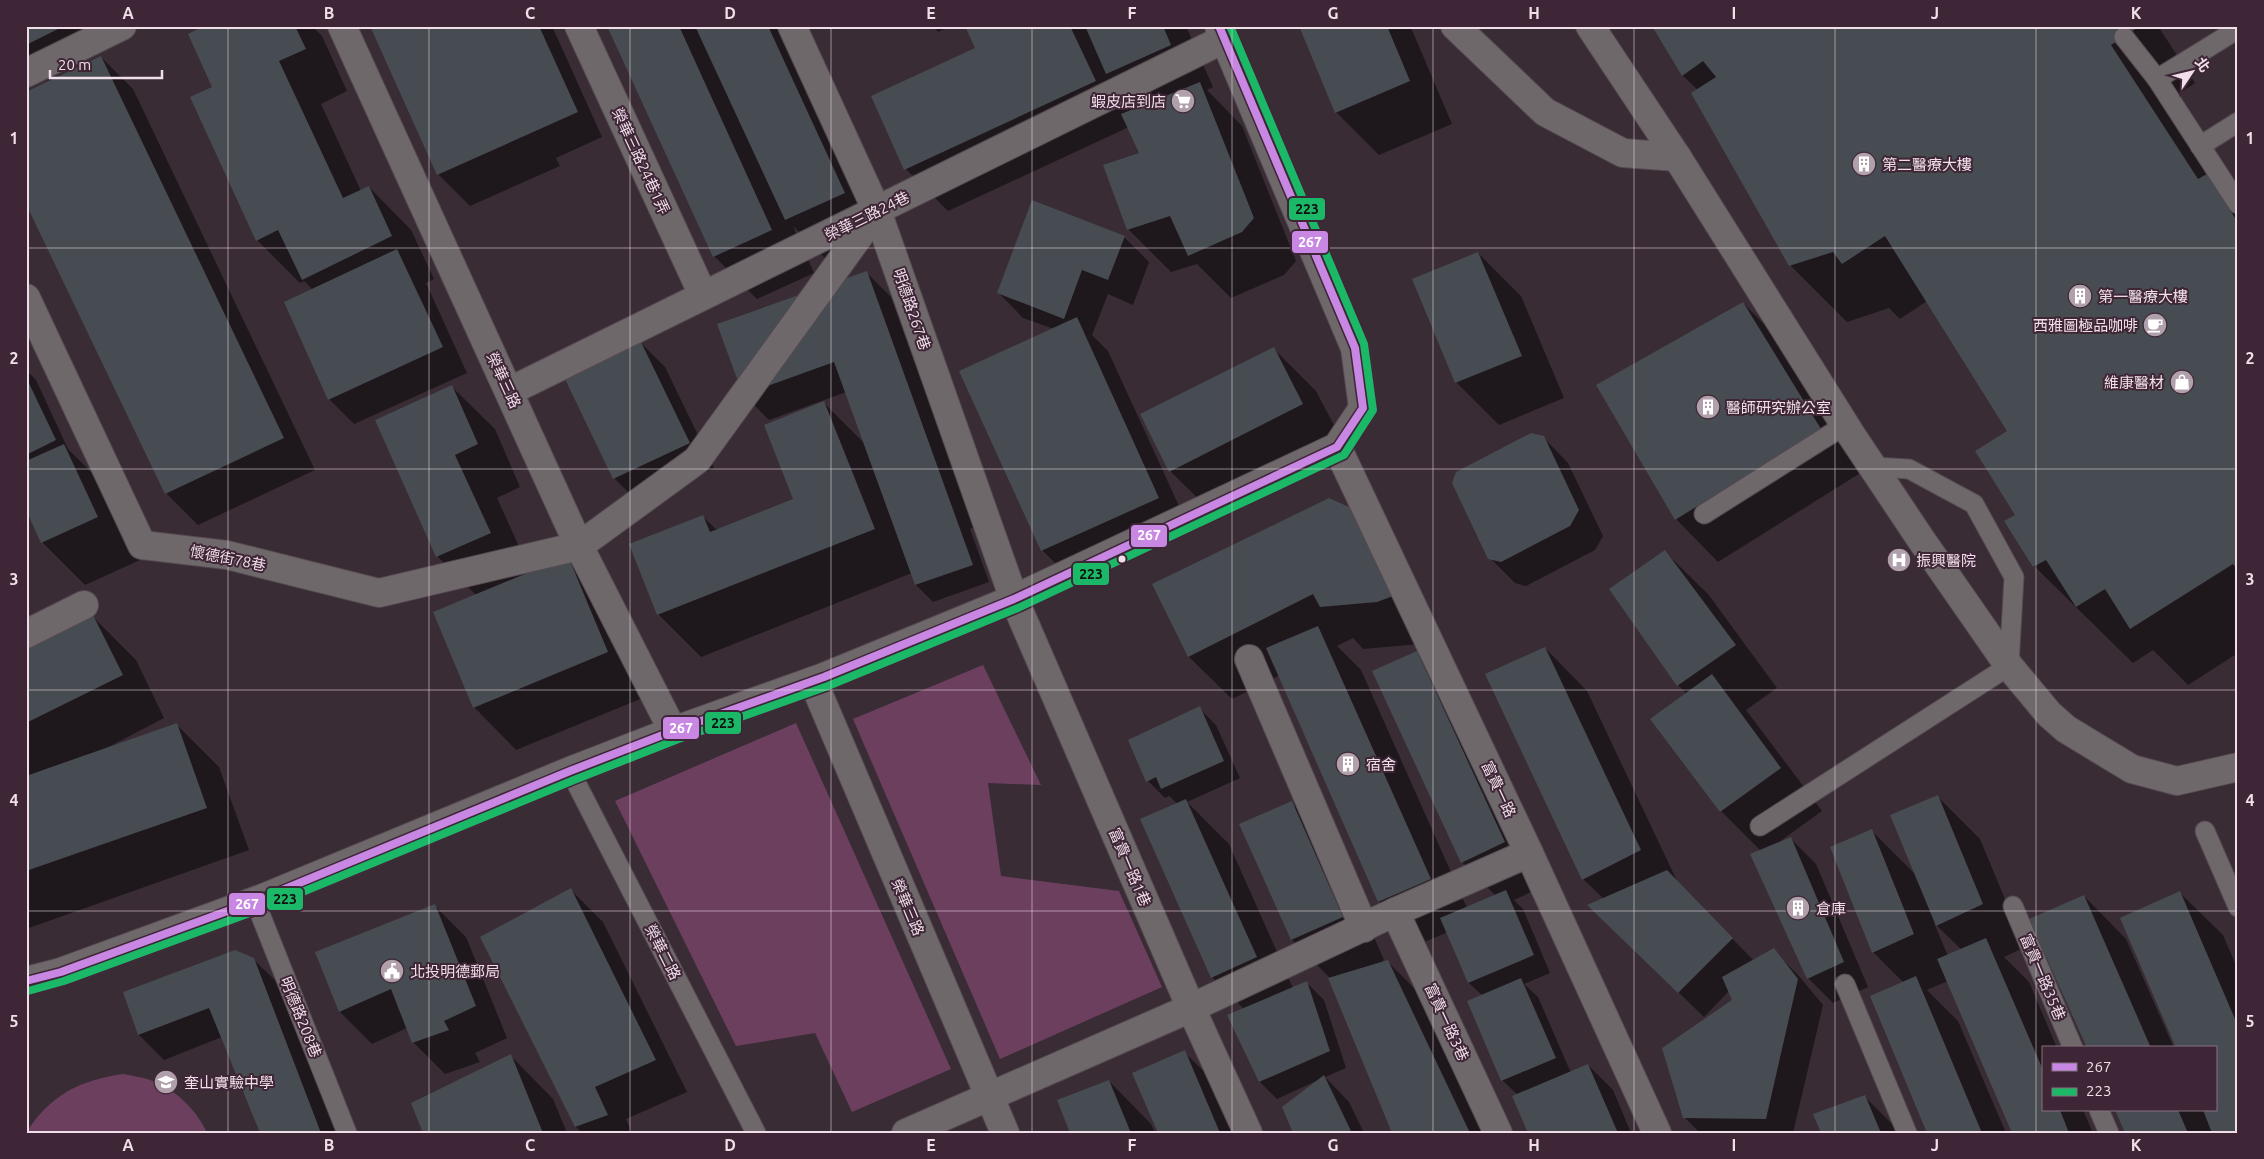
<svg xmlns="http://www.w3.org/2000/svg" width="2264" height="1159" viewBox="0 0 2264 1159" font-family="Ubuntu,'Noto Sans TC',sans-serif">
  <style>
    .green { fill: #6c3f5f }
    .shadow { fill: #0007; fill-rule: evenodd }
    .building { fill: #474c52 }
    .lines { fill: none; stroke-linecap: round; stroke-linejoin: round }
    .lane-casing { stroke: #554951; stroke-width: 21 }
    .street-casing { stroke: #554951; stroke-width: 30 }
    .lane { stroke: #6e686b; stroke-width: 19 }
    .street { stroke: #6e686b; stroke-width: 28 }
    .bus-1-casing { stroke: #3f2637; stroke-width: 11 }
    .bus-2-casing { stroke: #3f2637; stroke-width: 11 }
    .bus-1 { stroke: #c787e3; stroke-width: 8 }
    .bus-2 { stroke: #1ab867; stroke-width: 8 }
    .grid { fill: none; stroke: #f0dfea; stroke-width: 1; stroke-opacity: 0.55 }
    .bus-dot { fill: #f0dfea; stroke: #3f2637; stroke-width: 2 }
    .labels { text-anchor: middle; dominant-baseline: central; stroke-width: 4; stroke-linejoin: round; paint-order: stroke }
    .poi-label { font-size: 15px; fill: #f0dfea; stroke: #3f2637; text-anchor: start }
    .street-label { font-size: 15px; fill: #f0dfea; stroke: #3f2637 }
    .line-badge { stroke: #3f2637; stroke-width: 2 }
    .badge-label { font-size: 14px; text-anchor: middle; font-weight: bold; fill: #fff }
    .pale-badge-label { font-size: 14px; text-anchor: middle; font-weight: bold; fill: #111 }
    .neatline { fill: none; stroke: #f0dfea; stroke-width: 2 }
    .grid-label { font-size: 16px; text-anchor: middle; font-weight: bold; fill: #f0dfea }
  </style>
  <rect width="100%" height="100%" fill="#392c35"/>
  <g class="green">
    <polygon points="983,665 1041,785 988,783 1001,876 1119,891 1162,987 1000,1059 853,719"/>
    <polygon points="796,723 951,1069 852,1112 815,1033 736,1046 615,801"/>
    <path d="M123,1074C132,1076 142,1077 150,1080C173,1087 198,1111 207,1133H26C50,1095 80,1080 123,1074Z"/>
  </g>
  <g class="shadow">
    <polygon points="26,26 107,26 26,82"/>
    <polygon points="207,26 312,26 322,36 347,91 321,104 361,191 369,187 411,230 434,279 426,283 467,373 354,424 329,399 313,290 304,281 300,283 257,240 214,88"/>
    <polygon points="371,26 552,26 602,137 556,158 560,166 470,206 438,174"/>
    <polygon points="608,26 789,26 887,236 829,262 793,226 814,273 757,299 714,256"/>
    <polygon points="933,26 950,26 938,32"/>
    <path d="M966,26H1186L1213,87L1207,90L1242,126L1296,261L1284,275L1231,298L1197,264L1171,272L1128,229L1140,153L1129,127L948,211L906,169L976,48ZM1121,88L1141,107L1132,111Z"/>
    <polygon points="1300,26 1408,26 1412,30 1452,124 1379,155 1336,112"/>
    <polygon points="1653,26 2158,26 2195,83 2167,102 2238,206 2238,653 2188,685 2153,650 2133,663 2034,566 2017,515 2009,431 1927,301 1900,319 1889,308 1847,322 1790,265 1698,90 1683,76"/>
    <polygon points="101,57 133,89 315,470 198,525 166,493"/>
    <polygon points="1124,237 1149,262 1133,305 1108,294 1092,335 1108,351 1190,530 1074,582 1042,550 1054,329 1023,318 998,292"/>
    <polygon points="1478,253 1521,296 1564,398 1499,425 1456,382"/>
    <polygon points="866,272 891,297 974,527 970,529 989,582 933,602 916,585 912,573 701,657 658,614 703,517 717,530 795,500 824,403 865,444 846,392 769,420 744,395"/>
    <polygon points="1743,303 1786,346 1862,472 1718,562 1676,519"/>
    <polygon points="640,342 665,367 714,468 640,504 615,479 565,378"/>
    <polygon points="1273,348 1316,391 1345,446 1213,513 1170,471"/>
    <polygon points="26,370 36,380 68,449 107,488 140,560 85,585 42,542 26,507"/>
    <polygon points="452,387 495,429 520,487 497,498 531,573 568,558 611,600 650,695 516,750 474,707 476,595 437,556"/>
    <polygon points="1543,437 1568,463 1603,536 1595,550 1526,586 1515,583 1490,558"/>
    <polygon points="1348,508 1391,551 1420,644 1363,649 1353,638 1337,646 1361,670 1467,908 1496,896 1462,862 1416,652 1459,695 1546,885 1514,900 1523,909 1550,973 1524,984 1538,997 1571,1073 1588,1065 1613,1090 1631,1133 1529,1133 1518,1095 1502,1080 1483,996 1469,983 1448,932 1422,943 1379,901 1280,675 1232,699 1189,657 1153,584"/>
    <polygon points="1665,552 1708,594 1777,688 1746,710 1822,811 1779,842 1791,839 1816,864 1868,987 1833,1003 1808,978 1761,851 1721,811 1687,694 1678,685"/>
    <polygon points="93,617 136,660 164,718 99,752 177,725 219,767 249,850 26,929 26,650"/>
    <polygon points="1545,648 1587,691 1678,883 1754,961 1773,950 1798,975 1823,1005 1793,1133 1700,1133 1684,1117 1733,1000 1729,991 1704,1017 1614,930 1604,899 1583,879"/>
    <polygon points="1199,708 1216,725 1240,778 1187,802 1229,844 1293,988 1307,983 1324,1000 1346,1068 1325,1077 1349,1102 1364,1133 1294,1133 1316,1081 1277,1099 1260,1082 1244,1009 1212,977 1178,804 1169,796 1165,798 1148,781"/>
    <path d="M1938,797L1980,839L2025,947L2004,957L2029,982L2057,1048H2043V1110H2083L2093,1133H2013L1948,981L1927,990L1958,1021L2006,1133H1928L1904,983L1873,952L1872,831L1916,875ZM1934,923L1962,950L1948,956Z"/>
    <polygon points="1291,802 1334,845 1384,960 1378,965 1388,962 1420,994 1486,1133 1394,1133 1331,979 1292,940 1241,824"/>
    <polygon points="571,890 603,922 687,1092 626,1119 632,1133 582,1133 576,1127 482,938"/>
    <polygon points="2180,893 2223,935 2238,970 2238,1133 2126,1133 2116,1110 2215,1110 2215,1048"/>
    <polygon points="2084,896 2126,939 2174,1048 2088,1048"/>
    <polygon points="434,905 466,937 507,1038 475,1053 480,1062 445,1074 413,1042 407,1028 372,1044 340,1012"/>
    <polygon points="253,959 279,984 336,1133 261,1133 222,1037 164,1060 139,1035 125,993"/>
    <polygon points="1184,1052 1227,1094 1244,1133 1159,1133"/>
    <polygon points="511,1056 553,1099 567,1133 425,1133"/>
    <polygon points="1109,1081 1151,1124 1155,1133 1071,1133"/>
    <polygon points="1865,1097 1901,1133 1822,1133"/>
  </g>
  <g class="building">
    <polygon points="26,26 64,26 26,45"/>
    <polygon points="204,26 295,26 306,49 279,61 343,198 369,186 392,236 302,280 278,230 256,241 190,97 212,87 188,34"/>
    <polygon points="370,26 539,26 578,112 437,175"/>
    <polygon points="607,26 679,26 772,230 713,257"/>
    <polygon points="695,26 768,26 845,193 785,220"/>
    <polygon points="965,26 1070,26 1096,81 904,170 871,96 975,48"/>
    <polygon points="1085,26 1163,26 1171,45 1106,74"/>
    <polygon points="1299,26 1387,26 1410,81 1335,113"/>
    <polygon points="1652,26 2140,26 2111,45 2198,179 2207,174 2235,218 2238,216 2238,571 2233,564 2130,629 2105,589 2076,607 2046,560 2033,567 2004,521 2015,515 1975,451 2007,431 1885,236 1842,264 1833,252 1789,266 1691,93 1716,77 1703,61 1682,76"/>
    <polygon points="101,56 284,438 165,494 26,204 26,92"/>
    <polygon points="1200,82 1254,218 1242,232 1188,256 1170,216 1127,230 1103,165 1139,153 1121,114"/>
    <polygon points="1032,200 1125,236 1108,280 1082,270 1064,319 997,293"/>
    <polygon points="397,249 443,347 328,400 284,302"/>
    <polygon points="1478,252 1522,356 1455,383 1412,279"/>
    <polygon points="867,271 973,565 915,585 834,362 743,395 717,324"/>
    <polygon points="1743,302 1821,429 1675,520 1596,385"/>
    <polygon points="1077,317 1159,498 1041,551 959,371"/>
    <polygon points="640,340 690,443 613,479 564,377"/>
    <polygon points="1274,347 1303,404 1169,472 1140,414"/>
    <polygon points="26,377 56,440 26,455"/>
    <polygon points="452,385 478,444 455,455 491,533 436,557 375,420"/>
    <polygon points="824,401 875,529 657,615 629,544 703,515 710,532 793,499 764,425"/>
    <polygon points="1531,433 1544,436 1579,510 1570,526 1501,562 1488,559 1452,483 1456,472"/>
    <polygon points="64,444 98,517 41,543 26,510 26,461"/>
    <polygon points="1329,498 1349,507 1393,596 1377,602 1320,607 1313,594 1188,657 1152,584"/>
    <polygon points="1665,550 1736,645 1677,686 1609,589"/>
    <polygon points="568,556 608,652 473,708 433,612"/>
    <polygon points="93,615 123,675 26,723 26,649"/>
    <polygon points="1318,626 1431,879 1378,902 1266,648"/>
    <polygon points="1545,647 1641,850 1582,880 1485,674"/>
    <polygon points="1417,651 1505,842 1461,863 1372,671"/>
    <polygon points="1712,674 1781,768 1720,812 1650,719"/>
    <polygon points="1200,706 1224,761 1161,789 1156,777 1146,782 1128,740"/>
    <polygon points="177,723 207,808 26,871 26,776"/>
    <polygon points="1938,795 1983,904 1936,926 1890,815"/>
    <polygon points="1186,799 1257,957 1211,978 1140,819"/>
    <polygon points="1292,801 1343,917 1291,940 1239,824"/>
    <polygon points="1872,829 1914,934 1872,953 1830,847"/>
    <polygon points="1791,837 1844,962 1807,979 1750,854"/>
    <polygon points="1667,870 1733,938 1678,993 1587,905"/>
    <polygon points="571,888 656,1060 595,1087 608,1115 575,1127 480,937"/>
    <polygon points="1506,890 1534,955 1468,983 1440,918"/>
    <polygon points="2180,891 2238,1026 2238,1133 2212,1133 2203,1110 2215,1110 2215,1048 2176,1048 2120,918"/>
    <polygon points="2084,895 2151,1048 2087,1048 2029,919"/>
    <polygon points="435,904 476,1006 444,1021 449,1030 412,1043 391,989 339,1012 315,952"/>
    <polygon points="1986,938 2043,1070 2043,1110 2060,1110 2069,1133 2012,1133 1937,959"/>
    <polygon points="1774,948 1798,979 1766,1119 1683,1118 1662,1048 1732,1000 1722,977"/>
    <polygon points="235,950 254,958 321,1133 260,1133 209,1008 138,1035 123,992"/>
    <polygon points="1388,960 1470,1133 1392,1133 1328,978"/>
    <polygon points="1916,976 1982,1133 1927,1133 1870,996"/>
    <polygon points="1521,978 1556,1058 1501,1081 1467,1001"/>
    <polygon points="1307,981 1330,1051 1259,1082 1227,1015"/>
    <polygon points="1185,1050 1220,1133 1158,1133 1132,1073"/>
    <polygon points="511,1054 543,1133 423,1133 411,1103"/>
    <polygon points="1588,1064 1618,1133 1528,1133 1512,1096"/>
    <polygon points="1324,1075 1352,1133 1293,1133 1282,1107"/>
    <polygon points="1109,1080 1131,1133 1070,1133 1057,1100"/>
    <polygon points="1865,1095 1881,1133 1821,1133 1813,1114"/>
    <polygon points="2115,1110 2178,1110 2188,1133 2125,1133"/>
  </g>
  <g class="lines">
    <g class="lane-casing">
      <g id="lane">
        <polyline points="2124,37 2157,79 2238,204"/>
        <polyline points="2157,79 2238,29"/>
        <polyline points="2200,146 2238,122"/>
        <polyline points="1704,514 1845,425"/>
        <polyline points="570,771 756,1133"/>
        <polyline points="1760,826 2009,666 2014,577 1974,504 1909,469 1874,467"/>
        <polyline points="2205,831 2238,907"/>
        <polyline points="255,901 347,1133"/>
        <polyline points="2013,906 2073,1048"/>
        <polyline points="1845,984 1907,1133"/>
        <polyline points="2099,1110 2109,1133"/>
      </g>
    </g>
    <g class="street-casing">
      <g id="street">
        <polyline points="342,26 579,546 673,731"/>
        <polyline points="579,26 703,295"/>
        <polyline points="792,26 877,211 1014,599 1191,1008 1248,1133"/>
        <polyline points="1455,26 1545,112 1623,153 1677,157"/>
        <polyline points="1590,26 1677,157 1850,433 1920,538 2009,666 2049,714 2066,729 2132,769 2177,781 2238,767"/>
        <polyline points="26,73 122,26"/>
        <polyline points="26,298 142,545 227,555 379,593 579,546 697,460 877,211"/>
        <polyline points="510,391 1224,39"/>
        <polyline points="1337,447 1529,853 1657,1133"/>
        <polyline points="26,634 84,605"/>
        <polyline points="1249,659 1364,928"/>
        <polyline points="813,681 1005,1133"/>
        <polyline points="1395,912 1498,1133"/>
        <polyline points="26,981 61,972 263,898 570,771 673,731 824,677 1014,599 1337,447 1363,408 1355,348 1219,26"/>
        <polyline points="906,1133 1191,1008 1395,912 1529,853"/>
      </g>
    </g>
    <use href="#lane" class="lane"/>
    <use href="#street" class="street"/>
    <g class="bus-1-casing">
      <polyline id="bus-1" points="26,981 61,972 263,898 570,771 673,731 824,677 1014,599 1337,447 1363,408 1355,348 1219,26"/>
    </g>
    <g class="bus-2-casing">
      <polyline id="bus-2" points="28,991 64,981 266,907 574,780 676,740 828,686 1018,608 1344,455 1373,410 1364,344 1230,26"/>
    </g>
    <use href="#bus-1" class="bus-1"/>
    <use href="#bus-2" class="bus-2"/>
  </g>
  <path class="grid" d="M228,26V1133M429,26V1133M630,26V1133M831,26V1133M1032,26V1133M1232,26V1133M1433,26V1133M1634,26V1133M1835,26V1133M2036,26V1133M26,248H2238M26,469H2238M26,690H2238M26,911H2238"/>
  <defs>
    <g id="supermarket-disc" transform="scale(1.25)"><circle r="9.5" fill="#b0a0ab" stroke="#3f2637"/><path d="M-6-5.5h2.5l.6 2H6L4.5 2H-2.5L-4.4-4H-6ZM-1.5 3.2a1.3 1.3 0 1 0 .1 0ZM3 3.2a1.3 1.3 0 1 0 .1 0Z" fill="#fff"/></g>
    <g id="building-disc" transform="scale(1.25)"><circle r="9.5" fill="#b0a0ab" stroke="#3f2637"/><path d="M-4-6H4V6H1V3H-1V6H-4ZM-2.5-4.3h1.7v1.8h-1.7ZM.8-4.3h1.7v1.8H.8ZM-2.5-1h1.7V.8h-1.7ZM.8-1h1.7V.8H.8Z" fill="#fff"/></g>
    <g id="cafe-disc" transform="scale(1.25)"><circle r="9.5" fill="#b0a0ab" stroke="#3f2637"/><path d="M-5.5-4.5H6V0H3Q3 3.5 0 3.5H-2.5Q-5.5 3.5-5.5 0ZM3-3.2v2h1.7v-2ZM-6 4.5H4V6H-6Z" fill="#fff"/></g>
    <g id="shop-disc" transform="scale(1.25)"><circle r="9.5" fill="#b0a0ab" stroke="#3f2637"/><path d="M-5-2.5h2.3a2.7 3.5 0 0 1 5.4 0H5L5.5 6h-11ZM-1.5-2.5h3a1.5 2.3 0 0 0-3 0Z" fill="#fff"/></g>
    <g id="hospital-disc" transform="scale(1.25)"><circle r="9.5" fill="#b0a0ab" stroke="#3f2637"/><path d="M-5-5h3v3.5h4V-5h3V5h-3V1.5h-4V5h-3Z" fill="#fff"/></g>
    <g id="civic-disc" transform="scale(1.25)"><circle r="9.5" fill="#b0a0ab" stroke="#3f2637"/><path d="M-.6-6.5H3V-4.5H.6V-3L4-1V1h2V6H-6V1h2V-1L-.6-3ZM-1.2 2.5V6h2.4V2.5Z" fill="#fff"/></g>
    <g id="school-disc" transform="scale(1.25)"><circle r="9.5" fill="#b0a0ab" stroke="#3f2637"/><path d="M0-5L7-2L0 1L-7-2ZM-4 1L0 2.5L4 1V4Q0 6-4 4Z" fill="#fff"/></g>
  </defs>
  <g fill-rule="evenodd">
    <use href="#supermarket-disc" x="1183" y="101"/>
    <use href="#building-disc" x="1864" y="164"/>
    <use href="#building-disc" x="2080" y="296"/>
    <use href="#cafe-disc" x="2155" y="325"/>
    <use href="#shop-disc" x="2182" y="382"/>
    <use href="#building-disc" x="1708" y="407"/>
    <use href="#hospital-disc" x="1899" y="560"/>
    <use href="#building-disc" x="1348" y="764"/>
    <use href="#building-disc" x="1798" y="908"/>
    <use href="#civic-disc" x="392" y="971"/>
    <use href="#school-disc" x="166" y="1082"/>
  </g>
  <circle class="bus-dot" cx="1122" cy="559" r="4.5"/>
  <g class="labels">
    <g class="poi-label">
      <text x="1166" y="101" text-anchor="end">蝦皮店到店</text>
      <text x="1882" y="164">第二醫療大樓</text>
      <text x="2098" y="296">第一醫療大樓</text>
      <text x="2138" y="325" text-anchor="end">西雅圖極品咖啡</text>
      <text x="2164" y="382" text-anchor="end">維康醫材</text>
      <text x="1726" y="407">醫師研究辦公室</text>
      <text x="1916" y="560">振興醫院</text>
      <text x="1366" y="764">宿舍</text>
      <text x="1816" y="908">倉庫</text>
      <text x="410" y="971">北投明德郵局</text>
      <text x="184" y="1082">奎山實驗中學</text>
    </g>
    <g class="street-label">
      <text transform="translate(641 161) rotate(65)">榮華三路24巷1弄</text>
      <text transform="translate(867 216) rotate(-26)">榮華三路24巷</text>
      <text transform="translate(912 309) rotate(71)">明德路267巷</text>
      <text transform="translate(504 380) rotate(65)">榮華三路</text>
      <text transform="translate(228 558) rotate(11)">懷德街78巷</text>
      <text transform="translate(1499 789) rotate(65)">富貴一路</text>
      <text transform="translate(1130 867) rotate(67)">富貴一路1巷</text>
      <text transform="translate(908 907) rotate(67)">榮華三路</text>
      <text transform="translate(663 952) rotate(63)">榮華二路</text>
      <text transform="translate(2043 977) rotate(67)">富貴一路35巷</text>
      <text transform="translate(301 1017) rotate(68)">明德路208巷</text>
      <text transform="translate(1447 1022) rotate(65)">富貴一路3巷</text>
    </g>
  </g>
  <g class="line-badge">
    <rect x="1288" y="197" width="38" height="24" rx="5" fill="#1ab867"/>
    <rect x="1291" y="230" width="38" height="24" rx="5" fill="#c787e3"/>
    <rect x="1130" y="524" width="38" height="24" rx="5" fill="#c787e3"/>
    <rect x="1072" y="562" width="38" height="24" rx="5" fill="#1ab867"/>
    <rect x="704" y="711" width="38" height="24" rx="5" fill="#1ab867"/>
    <rect x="662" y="716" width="38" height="24" rx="5" fill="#c787e3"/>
    <rect x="266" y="887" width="38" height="24" rx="5" fill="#1ab867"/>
    <rect x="228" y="892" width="38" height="24" rx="5" fill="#c787e3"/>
  </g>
  <g class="badge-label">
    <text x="1310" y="247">267</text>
    <text x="1149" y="540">267</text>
    <text x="681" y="733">267</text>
    <text x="247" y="909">267</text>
  </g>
  <g class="pale-badge-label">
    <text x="1307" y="214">223</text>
    <text x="1091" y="579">223</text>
    <text x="723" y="728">223</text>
    <text x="285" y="904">223</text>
  </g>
  <rect width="2264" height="1159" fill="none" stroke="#3f2637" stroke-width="55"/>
  <rect x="2042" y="1046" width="175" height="65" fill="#3f2637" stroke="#86707f"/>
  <rect x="2052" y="1063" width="25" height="8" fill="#c787e3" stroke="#86707f"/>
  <text x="2086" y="1072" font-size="15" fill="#f0dfea">267</text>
  <rect x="2052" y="1088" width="25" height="8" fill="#1ab867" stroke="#86707f"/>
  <text x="2086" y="1096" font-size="15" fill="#f0dfea">223</text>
  <g transform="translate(2192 72) rotate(55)" stroke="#3f2637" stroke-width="4" paint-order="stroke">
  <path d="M0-4L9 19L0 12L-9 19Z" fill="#f0dfea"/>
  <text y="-8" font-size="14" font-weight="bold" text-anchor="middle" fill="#f0dfea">北</text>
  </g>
  <path d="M50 70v8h112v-8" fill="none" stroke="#f0dfea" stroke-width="2.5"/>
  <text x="58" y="70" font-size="15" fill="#f0dfea" stroke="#3f2637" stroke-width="4" paint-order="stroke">20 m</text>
  <rect x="28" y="28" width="2208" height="1104" class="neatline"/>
  <g class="grid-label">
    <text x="128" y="19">A</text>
    <text x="329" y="19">B</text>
    <text x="530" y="19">C</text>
    <text x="730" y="19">D</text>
    <text x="931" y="19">E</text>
    <text x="1132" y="19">F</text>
    <text x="1333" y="19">G</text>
    <text x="1534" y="19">H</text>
    <text x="1734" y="19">I</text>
    <text x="1935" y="19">J</text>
    <text x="2136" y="19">K</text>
    <text x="14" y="144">1</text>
    <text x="2250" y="144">1</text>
    <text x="14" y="364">2</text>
    <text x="2250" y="364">2</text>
    <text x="14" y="585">3</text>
    <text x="2250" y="585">3</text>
    <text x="14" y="806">4</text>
    <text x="2250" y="806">4</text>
    <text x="14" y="1027">5</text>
    <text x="2250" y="1027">5</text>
    <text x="128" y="1151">A</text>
    <text x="329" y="1151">B</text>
    <text x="530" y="1151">C</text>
    <text x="730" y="1151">D</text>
    <text x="931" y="1151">E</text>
    <text x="1132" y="1151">F</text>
    <text x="1333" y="1151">G</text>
    <text x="1534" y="1151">H</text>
    <text x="1734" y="1151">I</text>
    <text x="1935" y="1151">J</text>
    <text x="2136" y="1151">K</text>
  </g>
</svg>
